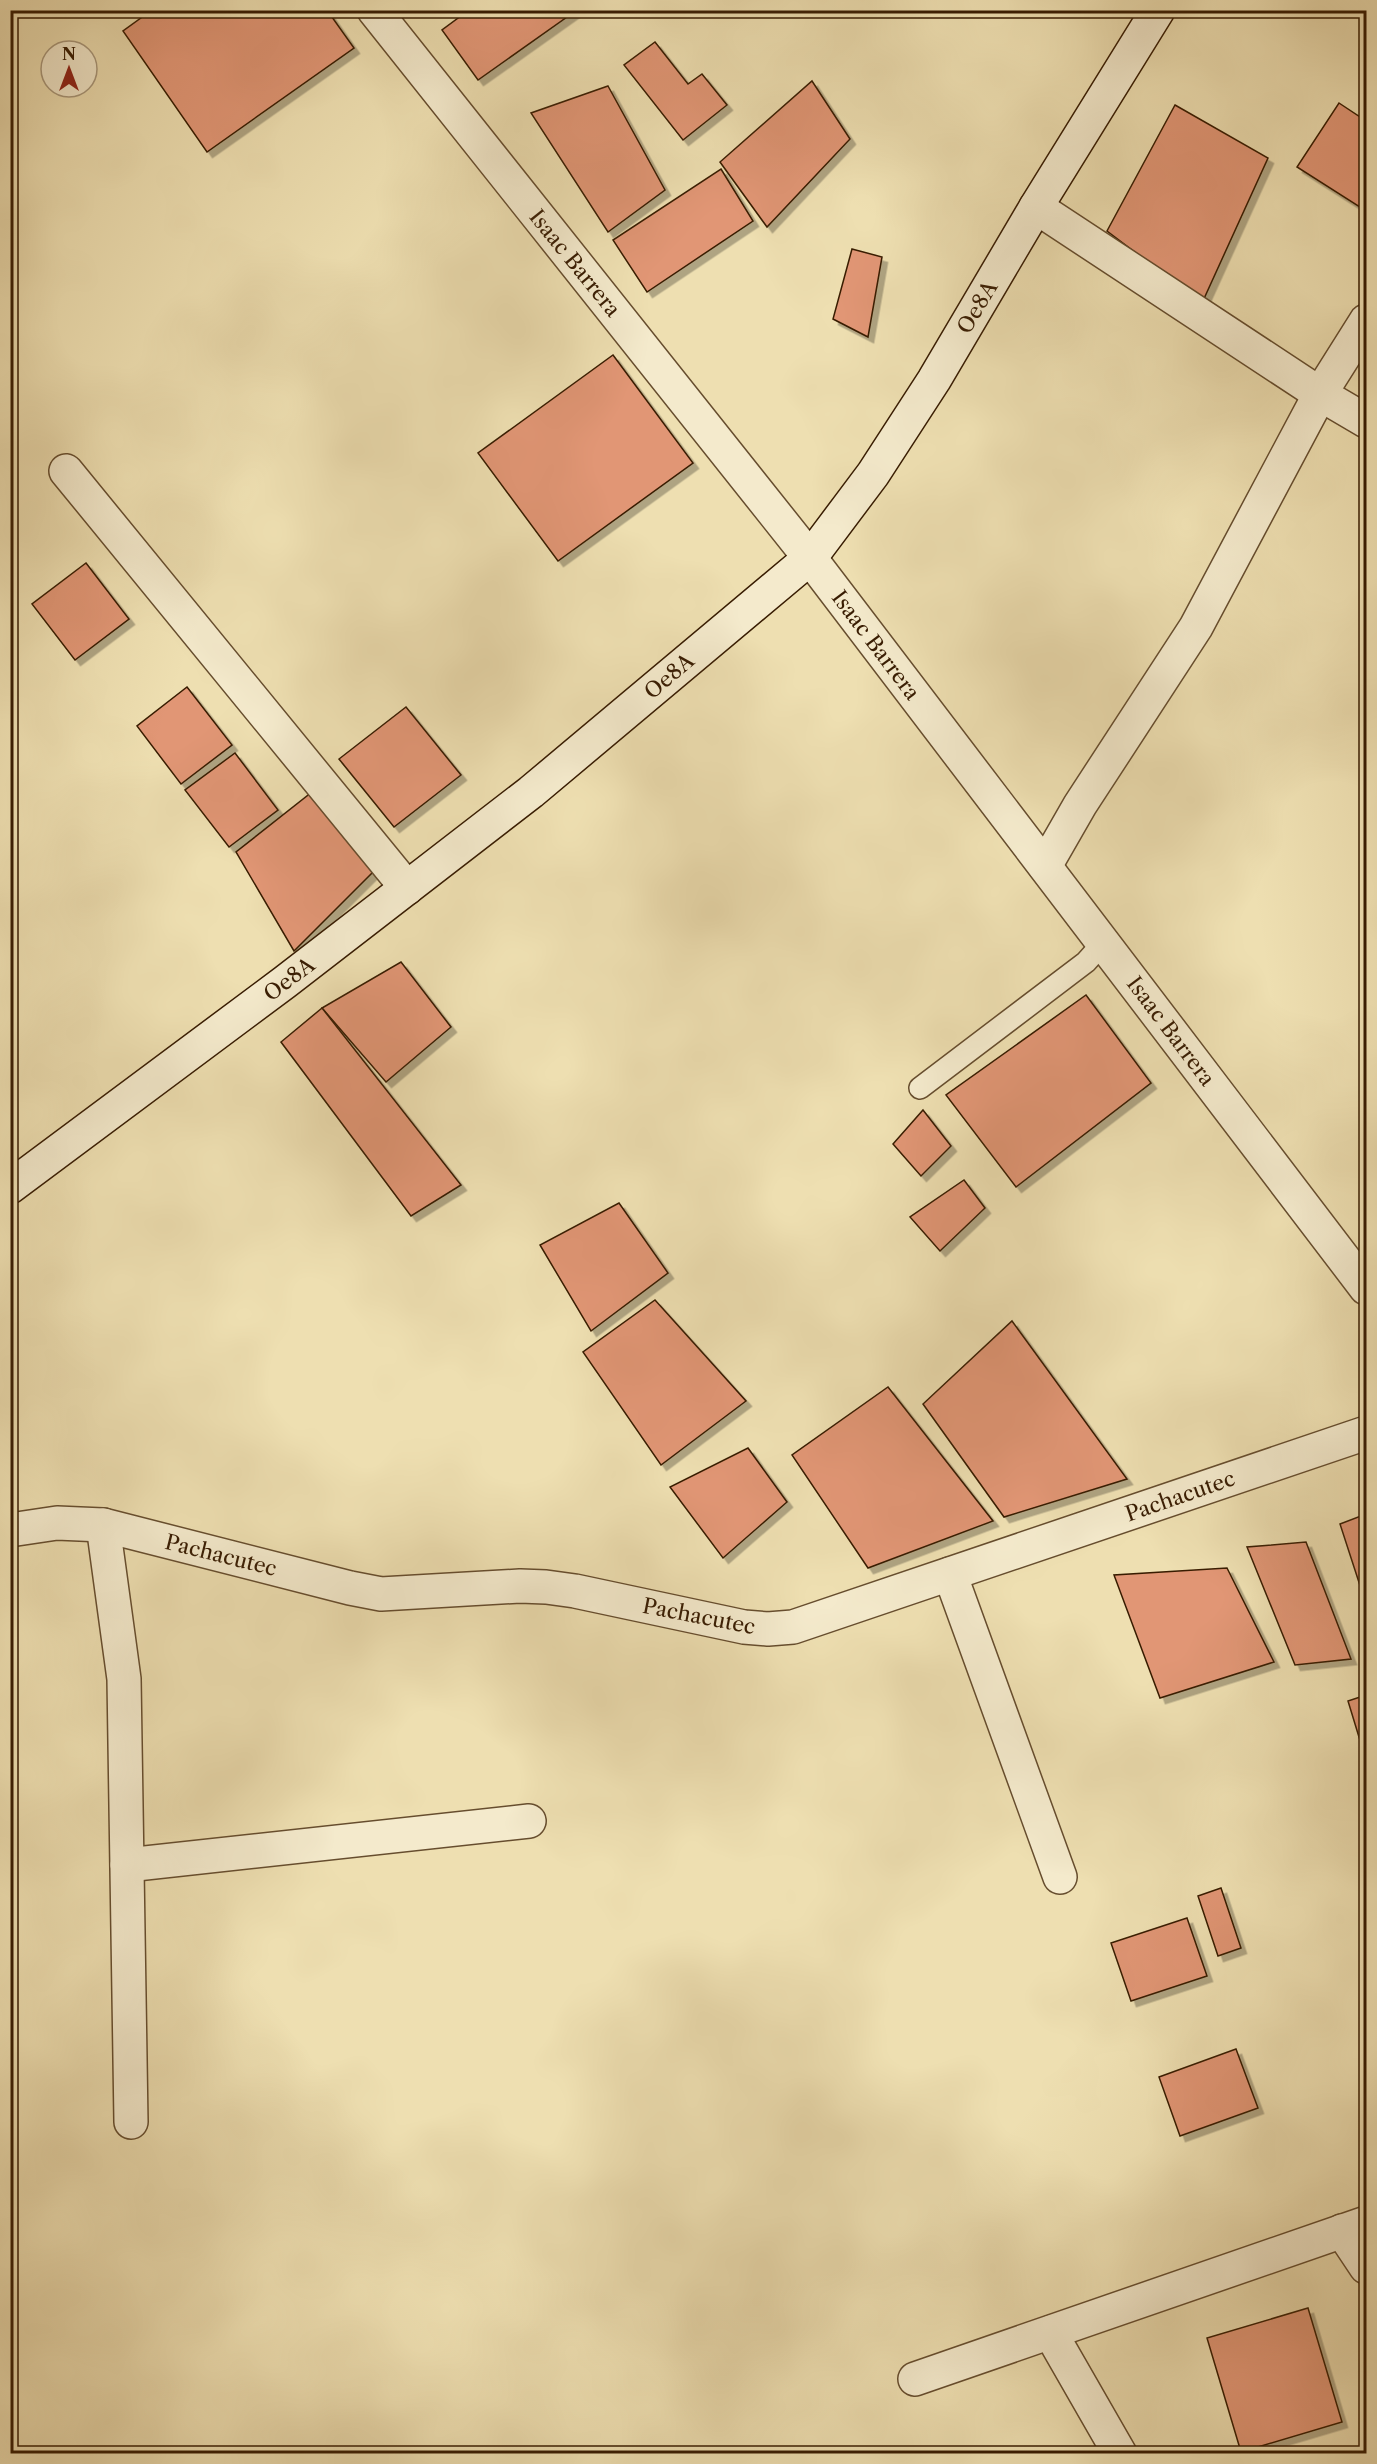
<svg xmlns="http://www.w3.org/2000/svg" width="1377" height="2464" viewBox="0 0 1377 2464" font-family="'Libre Caslon Text',serif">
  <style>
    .building { fill: #e19675; stroke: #381c02; stroke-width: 1.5; filter: url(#shadow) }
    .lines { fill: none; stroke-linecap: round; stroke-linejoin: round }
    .lane-casing { stroke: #664d2e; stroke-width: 24 }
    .street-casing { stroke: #664d2e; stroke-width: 36 }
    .secondary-casing { stroke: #381c02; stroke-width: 36 }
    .lane { stroke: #f4eacc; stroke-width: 21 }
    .street { stroke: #f4eacc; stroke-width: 33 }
    .secondary { stroke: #f4eacc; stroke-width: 33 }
    .labels { text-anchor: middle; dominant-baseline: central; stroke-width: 4.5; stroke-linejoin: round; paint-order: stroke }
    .street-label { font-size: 21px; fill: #381c02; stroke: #f4eacc }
  </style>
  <defs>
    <filter id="shadow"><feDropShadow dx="5.5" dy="5.5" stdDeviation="0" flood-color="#0004"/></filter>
  </defs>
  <rect width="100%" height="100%" fill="#eedfb1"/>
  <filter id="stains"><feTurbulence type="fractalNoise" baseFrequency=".00333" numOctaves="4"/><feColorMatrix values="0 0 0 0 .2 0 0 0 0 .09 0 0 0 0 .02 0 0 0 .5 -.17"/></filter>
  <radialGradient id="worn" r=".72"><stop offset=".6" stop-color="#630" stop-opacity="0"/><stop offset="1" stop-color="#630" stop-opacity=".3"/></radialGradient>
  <g class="building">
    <polygon points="152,10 327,10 354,48 207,152 123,31"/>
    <polygon points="469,10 573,10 574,12 478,80 442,30"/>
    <polygon points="655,42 688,84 702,74 727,105 683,140 624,65"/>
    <polygon points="812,81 850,139 767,227 720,162"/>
    <polygon points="608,86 665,190 608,232 531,113"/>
    <polygon points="1339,103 1366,121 1366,211 1297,167"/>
    <polygon points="1175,105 1268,158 1202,303 1107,231"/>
    <polygon points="721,169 753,221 647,292 613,240"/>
    <polygon points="852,249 882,257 868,337 833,319"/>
    <polygon points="613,355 693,463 558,561 478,453"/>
    <polygon points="86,563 129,619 75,660 32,604"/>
    <polygon points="187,687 232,745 181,784 137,726"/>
    <polygon points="406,707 461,775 394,827 339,759"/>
    <polygon points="235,753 278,810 229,847 185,790"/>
    <polygon points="312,792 385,860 294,951 236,852"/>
    <polygon points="401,962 451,1027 386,1082 322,1008"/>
    <polygon points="1086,995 1151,1083 1016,1187 946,1095"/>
    <polygon points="322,1008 461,1185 411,1216 281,1042"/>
    <polygon points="923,1110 951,1146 921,1176 893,1144"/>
    <polygon points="964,1180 985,1208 940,1251 910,1217"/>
    <polygon points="619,1203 668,1273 591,1331 540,1245"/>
    <polygon points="655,1300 746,1401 661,1465 583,1352"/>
    <polygon points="1012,1321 1127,1479 1004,1517 923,1404"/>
    <polygon points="888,1387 993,1521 868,1568 792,1455"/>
    <polygon points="748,1448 787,1502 723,1558 670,1487"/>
    <polygon points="1366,1514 1366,1604 1340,1524"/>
    <polygon points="1306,1542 1351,1659 1295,1665 1247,1547"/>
    <polygon points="1227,1568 1274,1662 1160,1698 1114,1575"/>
    <polygon points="1366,1695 1366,1760 1348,1701"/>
    <polygon points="1221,1888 1241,1948 1218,1956 1198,1896"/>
    <polygon points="1187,1918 1207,1976 1131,2001 1111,1943"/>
    <polygon points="1236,2049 1258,2108 1180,2136 1159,2077"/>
    <polygon points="1308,2308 1342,2422 1241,2452 1207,2338"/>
  </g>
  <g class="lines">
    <g class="lane-casing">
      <polyline id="lane" points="920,1088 1086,962 1103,943"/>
    </g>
    <g class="street-casing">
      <g id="street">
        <polyline points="374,10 810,558 1366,1288"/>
        <polyline points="1036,207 1320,394 1366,421"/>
        <polyline points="66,471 407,888"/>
        <polyline points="1045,866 1080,805 1196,627 1320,394 1366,321"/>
        <polyline points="103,1525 124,1679 131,2122"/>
        <polyline points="10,1530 57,1523 103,1525 350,1588 381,1594 520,1586 546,1587 575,1591 744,1627 768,1629 793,1627 1366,1433"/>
        <polyline points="950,1574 1060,1877"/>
        <polyline points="127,1865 529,1821"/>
        <polyline points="1342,2231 1366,2267"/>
        <polyline points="1052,2332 1058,2346 1120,2454"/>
        <polyline points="915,2379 1366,2223"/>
      </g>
    </g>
    <g class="secondary-casing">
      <polyline id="secondary" points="10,1187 285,982 531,792 810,558 873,474 934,380 1036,207 1158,10"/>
    </g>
    <use href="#lane" class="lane"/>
    <use href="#street" class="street"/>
    <use href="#secondary" class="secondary"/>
  </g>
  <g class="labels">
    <g class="street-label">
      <text transform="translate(575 263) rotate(51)">Isaac Barrera</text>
      <text transform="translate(977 307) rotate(-59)">Oe8A</text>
      <text transform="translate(876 645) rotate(53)">Isaac Barrera</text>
      <text transform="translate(669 676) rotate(-40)">Oe8A</text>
      <text transform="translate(289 979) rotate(-37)">Oe8A</text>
      <text transform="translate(1171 1031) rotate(53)">Isaac Barrera</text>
      <text transform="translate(1180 1496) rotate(-19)">Pachacutec</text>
      <text transform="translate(221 1555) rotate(14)">Pachacutec</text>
      <text transform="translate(699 1616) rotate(11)">Pachacutec</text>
    </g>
  </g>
  <rect width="1377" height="2464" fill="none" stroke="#eedfb1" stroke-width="36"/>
  <rect x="12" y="12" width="1353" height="2440" fill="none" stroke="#381c02" stroke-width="3"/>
  <rect x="18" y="18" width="1341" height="2428" fill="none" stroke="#381c02" stroke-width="1.5"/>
  <g transform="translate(69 69)"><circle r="28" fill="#f4eacc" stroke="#a9987b" stroke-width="1.5"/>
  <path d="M0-4.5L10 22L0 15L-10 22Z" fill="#8f2418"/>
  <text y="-9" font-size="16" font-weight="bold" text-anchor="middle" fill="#381c02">N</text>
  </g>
  <rect width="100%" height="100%" filter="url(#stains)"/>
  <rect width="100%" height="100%" fill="url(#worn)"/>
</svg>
